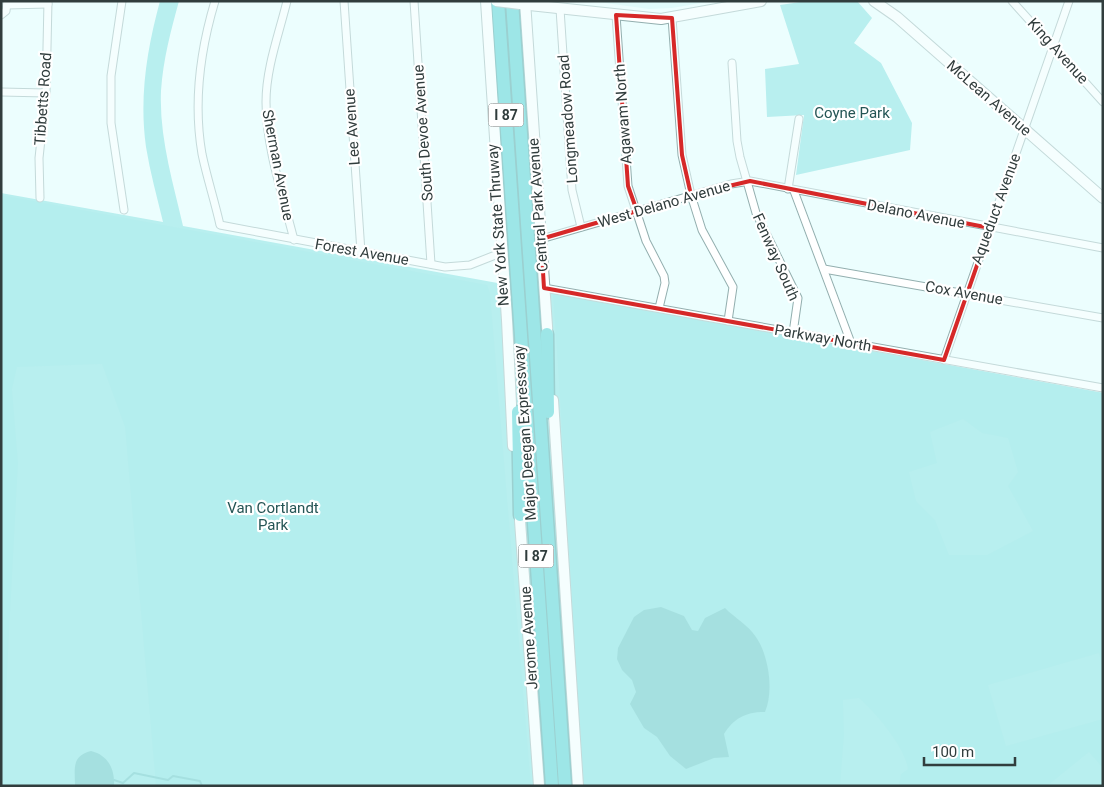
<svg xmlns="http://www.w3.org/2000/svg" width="1104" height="787" viewBox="0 0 1104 787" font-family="Roboto,sans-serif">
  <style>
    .built { fill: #cff7f6 }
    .green { fill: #79dddd }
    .forest { fill: #70dbdb; fill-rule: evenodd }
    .water { fill: #4fbdbd }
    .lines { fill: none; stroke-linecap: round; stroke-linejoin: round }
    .stream { stroke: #4fbdbd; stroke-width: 2 }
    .street-casing { stroke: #93afaf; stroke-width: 9 }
    .secondary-casing { stroke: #93afaf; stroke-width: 12 }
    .highway-casing { stroke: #39999a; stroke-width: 15 }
    .street { stroke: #fff; stroke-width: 7 }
    .secondary { stroke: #fff; stroke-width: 10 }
    .highway { stroke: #3dcbcc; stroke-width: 12 }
    .secondary-bridge-casing { stroke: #93afaf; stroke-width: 12; stroke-linecap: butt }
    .secondary-bridge { stroke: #fff; stroke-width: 10 }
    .marked { fill: none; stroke: #d62828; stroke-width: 4; stroke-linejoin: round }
    .labels { text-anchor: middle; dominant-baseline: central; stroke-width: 4.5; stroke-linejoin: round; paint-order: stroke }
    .shield { fill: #fff; stroke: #6f7777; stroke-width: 1 }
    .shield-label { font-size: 14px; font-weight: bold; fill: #313d3d }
    .street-label { font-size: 15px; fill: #313d3d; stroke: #fff }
    .park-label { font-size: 15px; fill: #255555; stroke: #fff }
  </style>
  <rect width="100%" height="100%" fill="#ecfefe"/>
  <polygon class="built" points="591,1 713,1 672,8 649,9"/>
  <g class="green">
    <path d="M160,1H179C171,30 163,60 161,91C159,137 173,182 183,226L1103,393V786H1V193L163,222C157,197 150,172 146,147C139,97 147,49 160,1Z"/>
    <polygon points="807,1 857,1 872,18 854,43 881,63 912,123 910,150 796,175 804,115 767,117 765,69 799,64 780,5"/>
  </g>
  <g class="forest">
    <polygon points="1,195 487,285 490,293 531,786 156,786 125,427 102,364 17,367 12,389 18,463 1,786"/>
    <path d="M553,294L1103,393V667L1099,653L988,685L1006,746L1103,719V768L1089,752L1047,786H899L901,774L908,769C904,746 877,714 859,698L843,700L844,735L840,786H584C572,622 565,458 553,294ZM963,419L982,433L1008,438L1018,472L1008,486L1033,531L987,555H949L935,520L916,501L909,472L937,463L930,432ZM661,607L684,616L692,630L698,631L725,608C735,618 748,625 756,637C769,656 774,691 765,712C746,712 734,718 724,734L728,757L714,758L686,769L670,756L657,737L644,728L632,699L636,693L632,680Z"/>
  </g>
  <g class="water">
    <path d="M661,607L684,616L692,630L698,631L705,618L725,608C735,618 748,625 756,637C769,656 774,691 765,712C746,712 734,718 724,734L729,757L714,758L686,769L670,756L657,737L644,728L630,704L636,692L632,680L622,670L617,659L618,648L634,617L644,610Z"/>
    <path d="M91,751C108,755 115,769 114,786H75C75,769 71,756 91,751Z"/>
  </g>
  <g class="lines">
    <polyline class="stream" points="114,780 123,783 134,773 168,780 173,776 200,781 202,786"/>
    <g class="street-casing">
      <g id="street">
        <polyline points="122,1 111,76 111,123 124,210"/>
        <path d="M215,1C200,51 193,102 202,154C207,178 215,202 220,225L445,267L470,265L503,252"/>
        <path d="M287,1C279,34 266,68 266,102C266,148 283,196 294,240"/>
        <polyline points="344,1 361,252"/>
        <polyline points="414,1 431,264"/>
        <polyline points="1012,1 1103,102"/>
        <polyline points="7,5 48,4"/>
        <polyline points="560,9 572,190 581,227"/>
        <polyline points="1,15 6,11 7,2"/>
        <polyline points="616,15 628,186 646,241 664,276 665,283 659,308"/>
        <polyline points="672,18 682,155 691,195 702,230 733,287 728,321"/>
        <polyline points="732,63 737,141 740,157 756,213 798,298 793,333"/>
        <polyline points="1,92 46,93"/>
        <polyline points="788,189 799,119"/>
        <polyline points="794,191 851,343"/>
        <polyline points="40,198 39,158 46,93 48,1"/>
        <polyline points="541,239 731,184 750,181 1103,248"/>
        <polyline points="824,269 1103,318"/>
        <polyline points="544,288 1103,388"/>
        <polyline points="944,360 1069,1"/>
      </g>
    </g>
    <g class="secondary-casing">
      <g id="secondary">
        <polyline points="486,1 507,320 513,446"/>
        <polyline points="525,1 548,341"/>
        <polyline points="874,1 897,17 1103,198"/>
        <polyline points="520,4 661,19 761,1"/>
        <polyline points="553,400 578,786"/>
        <polyline points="519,507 539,786"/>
      </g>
    </g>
    <g class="highway-casing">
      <g id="highway">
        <polyline points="498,1 552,786"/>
        <polyline points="512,1 565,786"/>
        <polyline points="547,334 548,412"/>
        <polyline points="518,412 520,515"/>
      </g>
    </g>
    <use href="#street" class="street"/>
    <use href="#secondary" class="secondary"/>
    <use href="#highway" class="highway"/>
    <g class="secondary-bridge-casing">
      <polyline id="secondary-bridge" points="496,1 520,4"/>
    </g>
    <use href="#secondary-bridge" class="secondary-bridge"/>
  </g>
  <path d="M0 0H1104V787H0ZM616,15L672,18L682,155L691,195L750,181L990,228L944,360L544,288L541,239L637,211L628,186Z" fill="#ecfefe" fill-opacity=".55" fill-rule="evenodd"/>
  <path class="marked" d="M616,15L672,18L682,155L691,195L750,181L990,228L944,360L544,288L541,239L637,211L628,186Z"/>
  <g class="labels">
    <g class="shield">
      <rect x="488.5" y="103.5" width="35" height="23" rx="4"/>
      <rect x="518.5" y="544.5" width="35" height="23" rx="4"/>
    </g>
    <g class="shield-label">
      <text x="506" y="115">I 87</text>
      <text x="536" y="556">I 87</text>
    </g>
    <g class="street-label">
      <text transform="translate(1058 51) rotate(48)">King Avenue</text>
      <text transform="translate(989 98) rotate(41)">McLean Avenue</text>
      <text transform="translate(43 99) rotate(-86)">Tibbetts Road</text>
      <text transform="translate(623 114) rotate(-94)">Agawam North</text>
      <text transform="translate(568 119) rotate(-94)">Longmeadow Road</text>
      <text transform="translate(352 127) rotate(-94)">Lee Avenue</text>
      <text transform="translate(423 133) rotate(-94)">South Devoe Avenue</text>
      <text transform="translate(278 165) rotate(79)">Sherman Avenue</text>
      <text transform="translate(664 204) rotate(-16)">West Delano Avenue</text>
      <text transform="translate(538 205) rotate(-94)">Central Park Avenue</text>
      <text transform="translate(996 209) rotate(-70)">Aqueduct Avenue</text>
      <text transform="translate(916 214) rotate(11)">Delano Avenue</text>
      <text transform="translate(498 225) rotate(-94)">New York State Thruway</text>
      <text transform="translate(362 252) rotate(10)">Forest Avenue</text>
      <text transform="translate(776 257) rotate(66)">Fenway South</text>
      <text transform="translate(964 293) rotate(10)">Cox Avenue</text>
      <text transform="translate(823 338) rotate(10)">Parkway North</text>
      <text transform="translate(525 433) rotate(-94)">Major Deegan Expressway</text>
      <text transform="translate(529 638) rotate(-94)">Jerome Avenue</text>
    </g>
    <g class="park-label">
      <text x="852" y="113">Coyne Park</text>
      <text x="273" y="508">Van Cortlandt<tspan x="273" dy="17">Park</tspan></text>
    </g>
  </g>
  <rect width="1104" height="787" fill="none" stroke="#313d3d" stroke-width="5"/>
  <path d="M924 757v8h91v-8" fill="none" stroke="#313d3d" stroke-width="2.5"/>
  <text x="932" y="757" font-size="15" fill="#313d3d" stroke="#ffffff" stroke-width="4" paint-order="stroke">100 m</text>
</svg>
